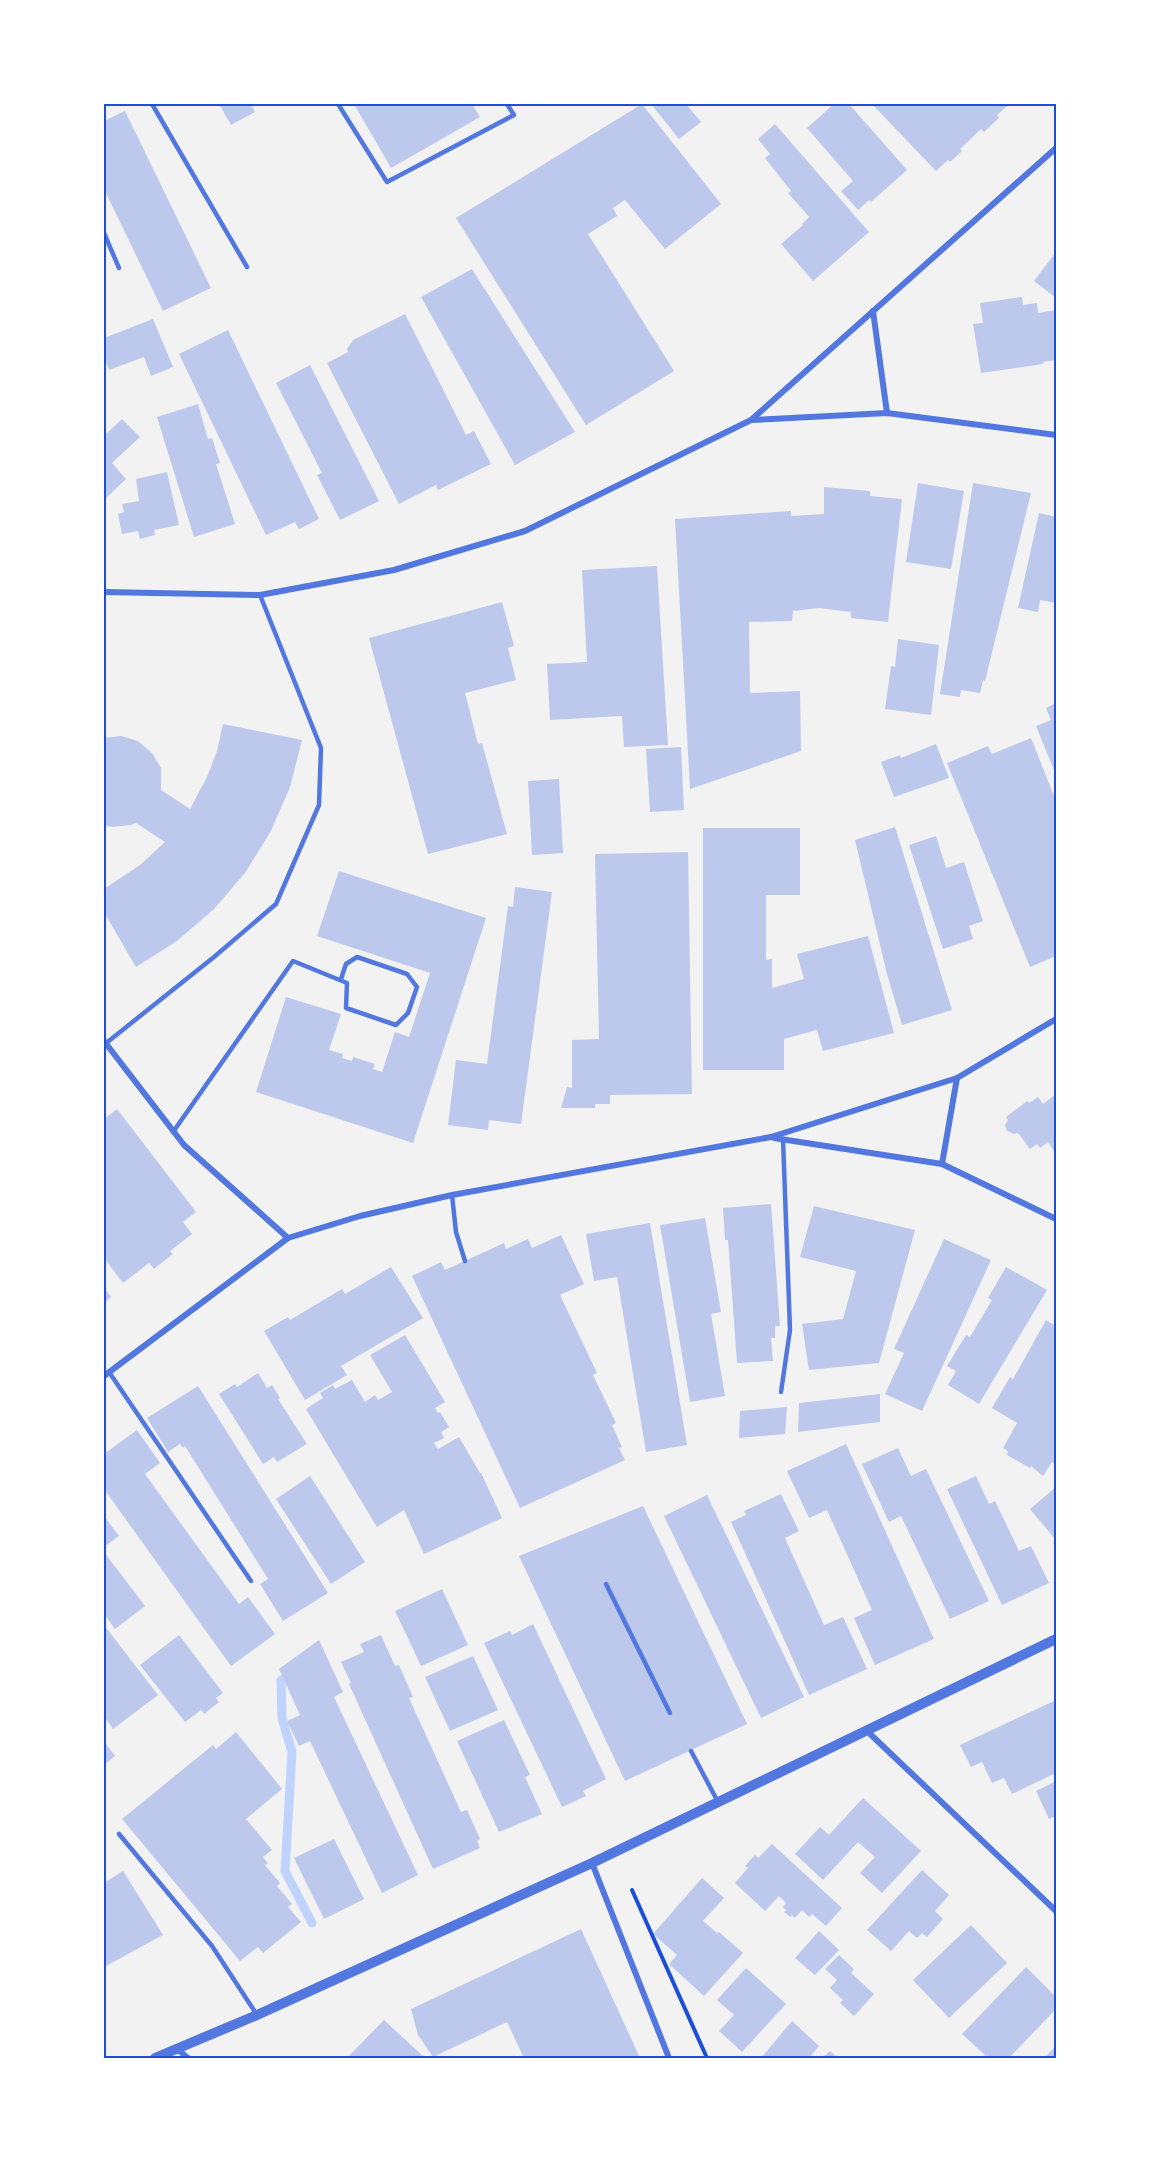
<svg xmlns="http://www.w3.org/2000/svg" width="1160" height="2162" viewBox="0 0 1160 2162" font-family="'Varela Round',sans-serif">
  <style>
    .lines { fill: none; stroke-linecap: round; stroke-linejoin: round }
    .stream { stroke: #bfd3fe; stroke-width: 9 }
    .building { fill: #bdc9ec }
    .path { stroke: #1d4ed8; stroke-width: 4 }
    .service { stroke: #5277de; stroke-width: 4.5 }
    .minor { stroke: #5277de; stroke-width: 6 }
    .tertiary { stroke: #5277de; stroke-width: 10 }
    .neatline { fill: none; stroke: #1d4ed8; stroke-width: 2 }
  </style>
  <rect width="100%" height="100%" fill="#f2f2f2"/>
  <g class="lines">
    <polyline class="stream" points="281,1680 282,1718 292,1752 285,1871 312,1923"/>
  </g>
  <g class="building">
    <polygon points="219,104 251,104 255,112 231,125"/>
    <polygon points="354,104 472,104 480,117 391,168"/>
    <polygon points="642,104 721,204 665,249 625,200 613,208 617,216 588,234 674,371 586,425 456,218"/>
    <polygon points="651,104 686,104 701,122 679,139"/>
    <polygon points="834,104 849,104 907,170 871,202 869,200 858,210 841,191 853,181 807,128"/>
    <polygon points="872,104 1005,104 1007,106 997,115 999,118 984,132 981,129 960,149 962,151 950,162 948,160 936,171"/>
    <polygon points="125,111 211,288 163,311 104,189 104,121"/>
    <polygon points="775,124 869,232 813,281 781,244 803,225 802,224 809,217 788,193 791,191 765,158 770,154 758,139"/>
    <polygon points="1056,252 1056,298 1034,281"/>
    <polygon points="472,269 575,432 515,465 421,297"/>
    <polygon points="1022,297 1023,305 1037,303 1038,313 1056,310 1056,360 1043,362 1043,364 981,373 973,324 983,323 980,303"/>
    <polygon points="405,314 466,435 474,431 491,464 438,490 436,485 399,504 327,363 348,352 347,349 353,340"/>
    <polygon points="153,319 173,367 151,376 144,357 109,370 104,356 104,338"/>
    <polygon points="228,330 319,519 299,529 295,522 266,535 179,354"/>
    <polygon points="310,365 379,501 340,520 317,475 322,473 276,383"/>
    <polygon points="198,404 208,439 212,438 220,463 216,464 235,524 194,537 157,417"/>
    <polygon points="122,419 140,437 112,463 126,479 104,500 104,436"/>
    <polygon points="167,472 179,525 154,530 155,535 140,539 138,531 122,534 118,514 124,512 122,504 139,501 136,479"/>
    <polygon points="918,483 964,491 951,569 906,562"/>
    <polygon points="973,483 1031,493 985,681 983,680 980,693 961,690 960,697 940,694"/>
    <polygon points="824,487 870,491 870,496 902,499 888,622 851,618 851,612 819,608 793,611 792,621 749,622 750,693 800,691 801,751 690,789 675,519 791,511 791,516 824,514"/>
    <polygon points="1039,513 1056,517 1056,603 1040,600 1038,612 1018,608"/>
    <polygon points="657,566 668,745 624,747 622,716 550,720 547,664 587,662 582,570"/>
    <polygon points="502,602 514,646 508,648 516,680 465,693 478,744 482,743 507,834 428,854 369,638"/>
    <polygon points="898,639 939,645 931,715 885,709 891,666 895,667"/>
    <polygon points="1056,703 1056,775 1036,726 1051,720 1046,708"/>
    <polygon points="223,724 302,740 290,787 271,831 245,873 214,909 177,941 136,967 104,912 104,889 140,865 165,842 136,823 131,825 112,827 104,825 104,738 121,736 138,741 152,753 161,768 161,790 190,809 207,777 217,751"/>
    <polygon points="1031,738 1056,801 1056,956 1030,967 947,763 988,746 992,754"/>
    <polygon points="936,744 949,778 894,797 881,762 900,755 901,758"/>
    <polygon points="681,747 684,810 650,812 646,749"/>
    <polygon points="559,779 563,853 532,855 528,781"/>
    <polygon points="895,827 952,1010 902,1025 887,974 855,840"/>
    <polygon points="703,828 800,828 800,895 766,895 766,960 772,959 772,988 804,979 797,954 868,936 894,1033 823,1051 817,1030 784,1039 784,1070 703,1070"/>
    <polygon points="936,836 946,868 964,862 983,921 969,926 973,939 943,949 909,845"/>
    <polygon points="688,852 692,1094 610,1095 610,1104 595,1104 595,1108 561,1108 567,1087 572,1088 572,1040 599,1039 595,854"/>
    <polygon points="339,871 486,918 413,1143 256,1092 286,997 341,1014 329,1050 343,1054 342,1058 352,1061 353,1057 375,1064 373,1069 382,1072 395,1032 409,1037 430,973 317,936"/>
    <polygon points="515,887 552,892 521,1124 489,1120 488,1130 448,1125 456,1060 487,1064 508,906 513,907"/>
    <polygon points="1056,1094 1056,1154 1048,1142 1040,1148 1037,1144 1030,1149 1018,1133 1014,1134 1007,1131 1005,1125 1008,1120 1006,1117 1027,1101 1029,1103 1038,1097 1043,1104"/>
    <polygon points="117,1109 196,1212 183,1222 192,1234 170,1251 173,1254 154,1269 149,1263 123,1283 104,1258 104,1119"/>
    <polygon points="771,1204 780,1326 775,1326 775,1338 771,1338 773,1361 737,1363 728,1240 725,1240 723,1208"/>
    <polygon points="814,1206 915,1230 879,1363 809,1370 802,1324 843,1319 856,1271 800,1257"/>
    <polygon points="705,1218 721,1312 711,1314 725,1396 690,1402 660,1225"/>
    <polygon points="650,1223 687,1445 646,1452 617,1277 594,1281 586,1234"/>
    <polygon points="561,1235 584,1284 560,1295 597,1373 593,1375 616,1423 612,1425 622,1447 619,1448 625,1460 520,1508 412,1276 441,1262 445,1270 504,1243 506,1249 528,1239 532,1248"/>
    <polygon points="944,1239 991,1260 922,1411 885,1394 904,1353 894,1349"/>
    <polygon points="391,1267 423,1318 341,1366 347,1375 305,1400 264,1331 288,1317 290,1320 342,1289 345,1294"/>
    <polygon points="1006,1267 1047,1290 979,1404 948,1385 956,1371 947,1366 966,1335 970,1337 992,1300 988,1298"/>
    <polygon points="104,1287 111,1297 104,1303"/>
    <polygon points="1046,1320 1056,1326 1056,1464 1052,1462 1043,1476 1031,1466 1030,1468 1007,1455 1008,1451 1003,1448 1017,1423 992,1408 1010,1377 1013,1379"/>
    <polygon points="405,1335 445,1402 435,1408 438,1413 440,1412 449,1427 441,1432 444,1438 434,1443 438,1449 459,1437 480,1473 481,1473 502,1518 424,1554 404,1510 377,1527 306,1409 323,1398 320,1393 333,1385 335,1389 352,1380 365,1402 375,1395 378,1400 392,1392 370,1355"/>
    <polygon points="258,1373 267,1388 272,1385 280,1398 278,1399 307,1444 277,1462 274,1457 263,1464 219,1394 235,1384 237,1387"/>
    <polygon points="198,1386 328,1593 283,1621 260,1584 268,1579 185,1446 183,1448 180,1444 168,1452 147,1418"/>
    <polygon points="880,1394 880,1422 798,1432 799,1403"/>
    <polygon points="787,1407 785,1434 739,1438 740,1411"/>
    <polygon points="137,1430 160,1463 145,1474 239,1604 248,1597 275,1634 231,1666 104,1489 104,1454"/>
    <polygon points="846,1444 934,1639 875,1665 854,1618 872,1610 827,1510 809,1518 787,1471"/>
    <polygon points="898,1448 911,1476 926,1469 989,1601 950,1619 901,1516 889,1522 862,1464"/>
    <polygon points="310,1476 365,1562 331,1584 276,1499"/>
    <polygon points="976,1476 989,1504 995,1501 1019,1551 1031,1546 1049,1583 1002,1605 947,1489"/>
    <polygon points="1056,1487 1056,1538 1055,1539 1030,1509"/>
    <polygon points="781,1494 799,1531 785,1538 824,1625 843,1617 867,1669 809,1695 731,1522 746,1515 744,1511"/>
    <polygon points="707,1495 804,1697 761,1718 664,1516"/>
    <polygon points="643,1506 747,1724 625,1781 519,1556"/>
    <polygon points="104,1516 119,1536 104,1547"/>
    <polygon points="104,1552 145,1606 115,1629 104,1614"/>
    <polygon points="442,1589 468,1645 421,1666 395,1611"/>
    <polygon points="533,1624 606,1779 583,1791 586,1796 562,1807 484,1643 510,1631 512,1635"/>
    <polygon points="104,1625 158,1695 113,1729 104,1716"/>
    <polygon points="179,1635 223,1693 216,1698 219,1702 204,1714 201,1710 185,1722 140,1665"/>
    <polygon points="381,1635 395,1666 399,1665 413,1697 409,1698 461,1812 467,1810 480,1839 477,1841 480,1848 433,1869 349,1684 351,1683 341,1662 364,1652 360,1644"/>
    <polygon points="319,1640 343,1692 334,1697 418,1875 382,1893 310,1741 299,1746 287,1721 300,1715 279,1669"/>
    <polygon points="473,1656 498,1710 450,1731 425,1677"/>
    <polygon points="1056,1700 1056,1773 1012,1794 1004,1778 992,1783 982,1762 971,1767 960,1745"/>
    <polygon points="504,1720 530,1775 525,1777 542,1814 499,1832 457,1741"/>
    <polygon points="236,1732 282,1789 246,1819 272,1850 263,1857 268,1863 265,1865 280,1883 277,1886 292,1904 288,1907 301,1922 263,1953 258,1947 240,1961 122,1819 213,1745 216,1749"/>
    <polygon points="104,1741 115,1756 104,1765"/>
    <polygon points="1056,1781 1056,1816 1049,1819 1036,1791"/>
    <polygon points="863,1798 921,1851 882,1893 860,1873 875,1857 858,1842 823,1880 795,1854 820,1827 829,1835"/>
    <polygon points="334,1839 364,1899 324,1919 294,1858"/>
    <polygon points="772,1844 842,1908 826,1926 812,1914 809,1917 802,1910 795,1918 792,1915 790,1917 784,1912 786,1910 783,1907 786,1903 779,1896 765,1911 735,1883 748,1868 745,1866 755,1855 758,1858"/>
    <polygon points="922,1870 949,1895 935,1911 943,1919 927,1937 922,1933 917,1938 909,1931 891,1951 867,1930"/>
    <polygon points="123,1871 163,1935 104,1967 104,1883"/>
    <polygon points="702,1878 724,1898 703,1921 717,1933 719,1932 743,1953 704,1996 669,1964 677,1955 653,1934"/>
    <polygon points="971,1925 1007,1963 949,2018 913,1980"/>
    <polygon points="581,1929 640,2058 524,2058 507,2022 433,2057 418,2035 411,2009"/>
    <polygon points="819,1931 839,1950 815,1975 795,1958"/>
    <polygon points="839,1955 854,1969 851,1973 874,1994 854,2016 840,2003 843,2000 830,1988 837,1980 825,1969"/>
    <polygon points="1026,1967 1056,1997 1056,2009 1009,2058 988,2058 962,2034"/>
    <polygon points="746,1968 786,2004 742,2052 719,2031 734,2015 717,2000"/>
    <polygon points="384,2020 425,2058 347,2058"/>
    <polygon points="792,2021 819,2046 810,2057 811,2058 761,2058"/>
    <polygon points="1056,2046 1056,2058 1044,2058"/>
    <polygon points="830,2051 838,2058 822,2058"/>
  </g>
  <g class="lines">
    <polyline class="path" points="632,1890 707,2058"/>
    <g class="service">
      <polyline points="152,104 247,267"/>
      <polyline points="338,104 387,182 514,115 507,104"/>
      <polyline points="104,233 119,268"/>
      <polyline points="105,1044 214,957 276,904 319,805 321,748 260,595"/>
      <polyline points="173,1132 293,961 347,983 346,1008 396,1025 408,1013 417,987 407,974 357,957 346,964 341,979"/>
      <polyline points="452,1195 456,1232 465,1261"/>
      <polyline points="109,1372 251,1581"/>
      <polyline points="781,1392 790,1330 783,1139"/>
      <polyline points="606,1584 670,1713"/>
      <polyline points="691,1751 718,1802"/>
      <polyline points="119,1834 212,1946 257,2015"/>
    </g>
    <g class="minor">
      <polyline points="873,311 887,413"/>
      <polyline points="752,420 887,413 1056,435"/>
      <polyline points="104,592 260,595 394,570 525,531 751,420 1056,148"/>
      <polyline points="104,1041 184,1145 288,1238"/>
      <polyline points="774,1138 942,1164 1056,1219"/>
      <polyline points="942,1164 957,1078"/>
      <polyline points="104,1376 288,1238 360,1216 452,1195 771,1137 957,1078 1056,1019"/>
      <polyline points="867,1731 1056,1911"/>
      <polyline points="592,1863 669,2058"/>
      <polyline points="177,2049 188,2058"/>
    </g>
    <polyline class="tertiary" points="155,2058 257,2015 592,1863 1056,1639"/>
  </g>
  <rect width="1160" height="2162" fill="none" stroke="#ffffff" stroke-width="210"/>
  <rect x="105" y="105" width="950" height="1952" class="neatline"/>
</svg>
